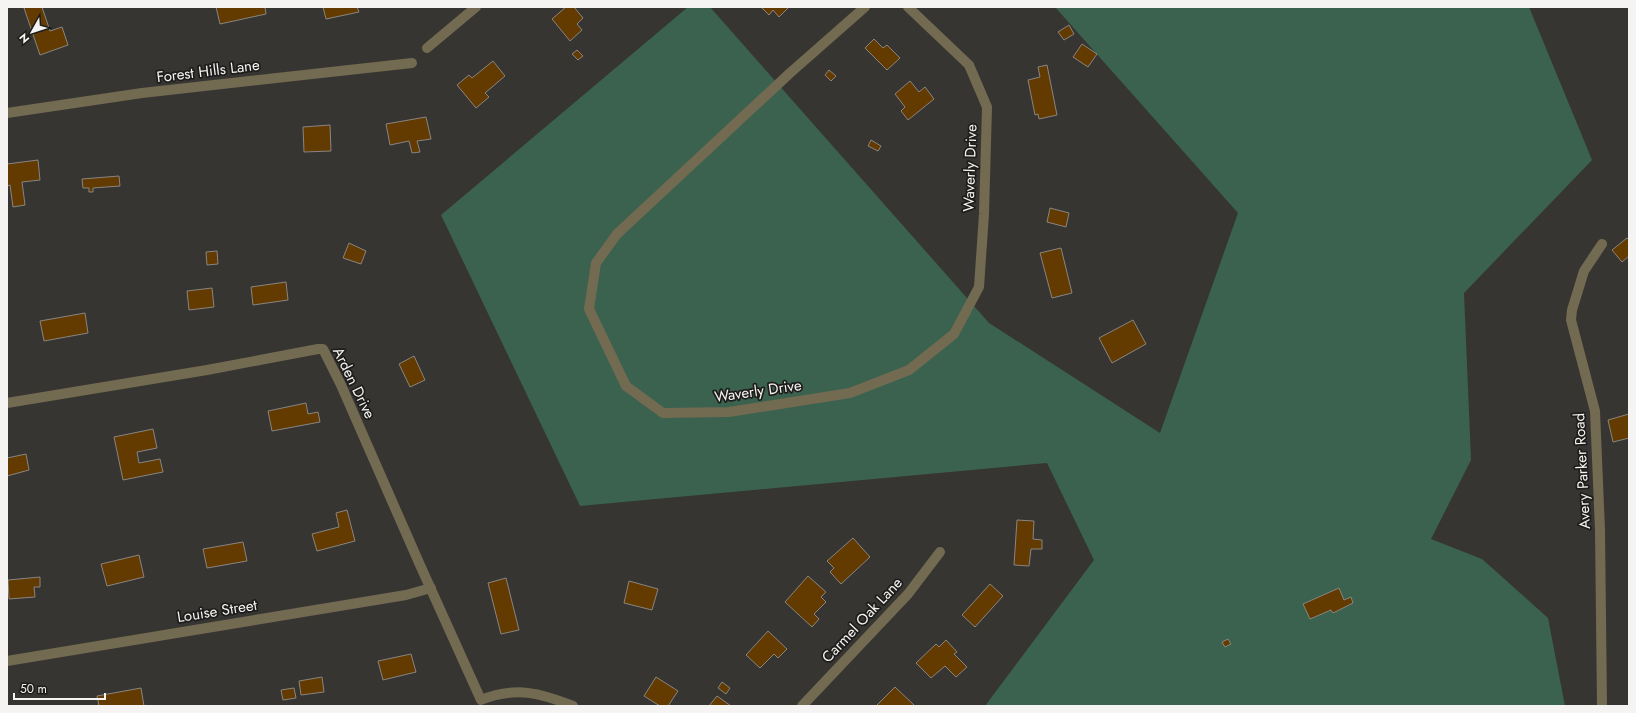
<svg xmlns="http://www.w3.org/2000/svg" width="1636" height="713" viewBox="0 0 1636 713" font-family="Jost,sans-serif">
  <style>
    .green { fill: #3a624f }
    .building { fill: #633b01; stroke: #888582 }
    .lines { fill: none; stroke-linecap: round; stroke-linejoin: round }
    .minor { stroke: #726a51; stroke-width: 10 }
    .labels { text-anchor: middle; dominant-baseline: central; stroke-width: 3.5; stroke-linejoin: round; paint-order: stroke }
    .street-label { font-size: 15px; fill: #f5f4f2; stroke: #1e1d1b }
  </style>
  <rect width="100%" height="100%" fill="#373532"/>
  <polygon class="green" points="688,7 710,7 989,323 1160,433 1238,213 1055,7 1529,7 1592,160 1464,293 1471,460 1431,539 1482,559 1548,618 1565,706 985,706 1094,560 1047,463 580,506 441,215"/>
  <g class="building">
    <polygon points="27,7 42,7 50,31 62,27 68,45 40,55 24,8"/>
    <polygon points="216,7 265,7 266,14 220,24"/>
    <polygon points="323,7 357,7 359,12 326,19"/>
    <polygon points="566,7 574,7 583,18 577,24 582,30 570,41 552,19"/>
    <polygon points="761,7 789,7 779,17 773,10 769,15"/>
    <polygon points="1069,25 1074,34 1064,40 1058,32"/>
    <polygon points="874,39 883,48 887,45 900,58 887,70 865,48"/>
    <polygon points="1082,44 1097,54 1088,67 1073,57"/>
    <polygon points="577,50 583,56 578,60 572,54"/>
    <polygon points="493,61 505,76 485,93 489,97 476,108 457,85 469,75 472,78"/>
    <polygon points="1047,65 1057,115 1039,119 1038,114 1035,115 1028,80 1040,77 1038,67"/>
    <polygon points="829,70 836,76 831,81 825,75"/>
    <polygon points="910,81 919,92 925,87 934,99 908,120 901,111 905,107 895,94"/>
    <polygon points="426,117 431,139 417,141 420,152 412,153 409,141 390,145 386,124"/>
    <polygon points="330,125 331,151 304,152 303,127"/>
    <polygon points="871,140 881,146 878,151 868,146"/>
    <polygon points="38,160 40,180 22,182 25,205 13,207 10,185 7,186 7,164"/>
    <polygon points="119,176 120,186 93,188 93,192 89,192 89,188 83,188 82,179"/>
    <polygon points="1050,208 1069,213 1066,227 1047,222"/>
    <polygon points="1627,238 1629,240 1629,256 1622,262 1612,250"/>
    <polygon points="349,243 366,251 361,264 343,258"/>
    <polygon points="1061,248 1072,293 1052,298 1040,253"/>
    <polygon points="217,251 218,264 207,265 206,252"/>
    <polygon points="286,282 288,300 253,305 251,287"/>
    <polygon points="212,288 214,307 189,310 187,291"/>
    <polygon points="85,313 88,333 44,341 40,321"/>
    <polygon points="1133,320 1146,344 1112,363 1099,338"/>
    <polygon points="414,356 425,380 410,387 399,364"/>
    <polygon points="306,403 308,414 318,412 320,422 272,431 268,411"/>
    <polygon points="1629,414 1629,438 1613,442 1608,420"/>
    <polygon points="153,429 157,448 137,452 139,463 160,459 163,472 123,480 114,437"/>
    <polygon points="26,454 29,470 7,476 7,458"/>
    <polygon points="347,510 355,541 317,551 312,534 339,527 336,513"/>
    <polygon points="1017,520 1034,521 1033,539 1042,540 1042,549 1031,549 1029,566 1014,565"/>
    <polygon points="853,538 870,557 841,584 830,572 834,568 827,561"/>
    <polygon points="243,542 247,561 207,568 203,549"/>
    <polygon points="139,555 144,577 107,586 101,564"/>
    <polygon points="808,576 826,592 821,597 826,602 814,614 819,619 812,627 785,602"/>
    <polygon points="40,577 40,587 34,587 35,597 9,599 8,580"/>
    <polygon points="506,578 519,630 501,634 488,583"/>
    <polygon points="629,581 658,589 652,610 624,603"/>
    <polygon points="990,584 1003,596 975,627 962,615"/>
    <polygon points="1339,588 1344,600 1351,597 1353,603 1333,613 1331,610 1310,619 1303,604"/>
    <polygon points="768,631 787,649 778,658 774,654 760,668 746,655"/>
    <polygon points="1228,639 1231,644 1225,647 1222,642"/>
    <polygon points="946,640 957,652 954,654 967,667 956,677 945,666 931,678 916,663 936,644 939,647"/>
    <polygon points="411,654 416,672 383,680 378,661"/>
    <polygon points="322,677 324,692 301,695 299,681"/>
    <polygon points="656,677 678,691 668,706 660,706 644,696"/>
    <polygon points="722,682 730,688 726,694 718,688"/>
    <polygon points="895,687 915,706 876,706"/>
    <polygon points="141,688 144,706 99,706 97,696"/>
    <polygon points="294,688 296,698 283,700 281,690"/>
    <polygon points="717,696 731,706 709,706"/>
  </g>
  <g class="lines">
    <g class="minor">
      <polyline points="865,7 790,73 617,234 596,263 589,309 626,386 663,413 729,412 850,393 909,370 954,334 979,287 984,214 987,107 969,65 908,7"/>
      <polyline points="427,48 476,7"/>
      <polyline points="7,113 142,93 412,63"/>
      <path d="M7,403L207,370L318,349H323L341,385L420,565L481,700C515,686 541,693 573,706"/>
      <polyline points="7,661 406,595 431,588"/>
      <polyline points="802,706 908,594 940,552"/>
      <polyline points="1602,706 1600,530 1595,411 1571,320 1572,310 1584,271 1602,244"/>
    </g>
  </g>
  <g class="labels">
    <g class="street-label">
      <text transform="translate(208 71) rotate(-7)">Forest Hills Lane</text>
      <text transform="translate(970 168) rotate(-88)">Waverly Drive</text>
      <text transform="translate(354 383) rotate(64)">Arden Drive</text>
      <text transform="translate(758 391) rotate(-8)">Waverly Drive</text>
      <text transform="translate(1582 471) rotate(-93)">Avery Parker Road</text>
      <text transform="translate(217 611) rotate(-9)">Louise Street</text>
      <text transform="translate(862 620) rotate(-47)">Carmel Oak Lane</text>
    </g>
  </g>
  <rect width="1636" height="713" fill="none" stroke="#f5f4f2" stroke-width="16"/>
  <g transform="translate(32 32) rotate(231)" stroke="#1e1d1b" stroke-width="3" paint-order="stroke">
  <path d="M0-3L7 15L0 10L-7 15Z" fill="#f5f4f2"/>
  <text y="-6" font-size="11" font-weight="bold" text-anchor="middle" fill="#f5f4f2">N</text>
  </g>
  <path d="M14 693v6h91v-6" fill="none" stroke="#f5f4f2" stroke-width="2"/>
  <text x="20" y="693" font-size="12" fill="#f5f4f2" stroke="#1e1d1b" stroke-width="3" paint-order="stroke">50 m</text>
</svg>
